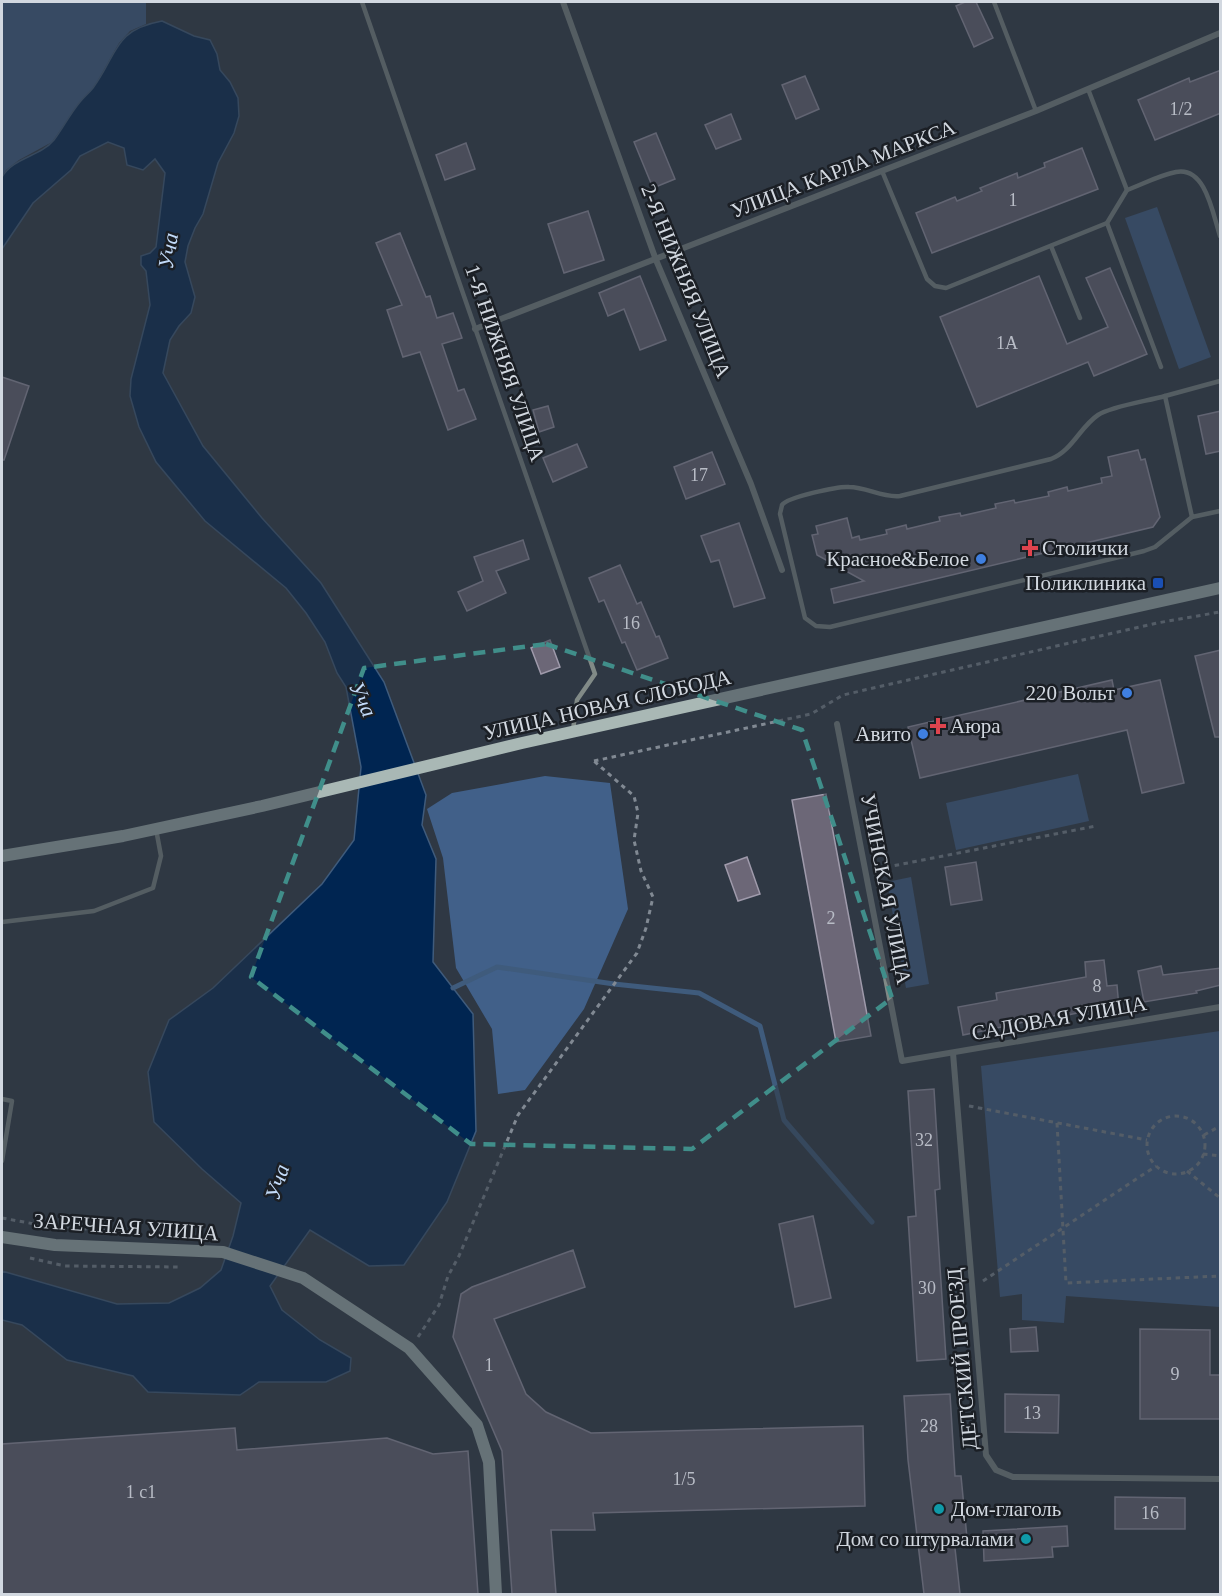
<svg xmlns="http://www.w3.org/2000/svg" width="1222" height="1596" viewBox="0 0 1222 1596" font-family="'Times New Roman',serif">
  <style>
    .green { fill: #416089 }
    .water { fill: #002551; stroke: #3f5b7c; stroke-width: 1.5 }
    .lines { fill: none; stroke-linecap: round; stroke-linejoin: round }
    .stream { stroke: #3f5b7c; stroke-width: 5 }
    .building { fill: #6c6777; stroke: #9f9aab; stroke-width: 1.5 }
    .path { stroke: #818993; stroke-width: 3; stroke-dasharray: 4.5 4.5; stroke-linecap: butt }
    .lane { stroke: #818a87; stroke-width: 4.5 }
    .street { stroke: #818a87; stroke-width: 6 }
    .secondary { stroke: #a9b8b5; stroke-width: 12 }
    .marked { fill: none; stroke: #408e8a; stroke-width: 4.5; stroke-dasharray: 12 8; stroke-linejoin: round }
    .health-dot { fill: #e0444e; stroke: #1b1f25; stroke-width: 2 }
    .shop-dot { fill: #3f7fe0; stroke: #1b1f25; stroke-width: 2 }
    .transit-dot { fill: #1a4fb4; stroke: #1b1f25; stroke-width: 2 }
    .culture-dot { fill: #0f9aa8; stroke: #1b1f25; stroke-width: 2 }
    .labels { text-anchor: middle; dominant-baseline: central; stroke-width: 5; stroke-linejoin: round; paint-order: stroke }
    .number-label { font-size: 18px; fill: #b8bcc6 }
    .street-label { font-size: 21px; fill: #d2d8e0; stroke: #1b1f25 }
    .poi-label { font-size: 21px; fill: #d2d8e0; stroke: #1b1f25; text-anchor: end }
    .water-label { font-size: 22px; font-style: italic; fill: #c2daf8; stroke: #1b1f25 }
  </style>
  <rect width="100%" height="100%" fill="#2f3844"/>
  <g class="green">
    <polygon points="2,2 146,2 146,24 130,31 119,43 93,89 81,101 52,142 19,160 6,170 2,177"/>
    <polygon points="1157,207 1211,357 1179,369 1125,218"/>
    <polygon points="1078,774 1089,821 956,850 946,803"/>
    <polygon points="545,776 610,783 628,909 584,1009 525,1090 498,1094 492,1029 456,968 443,858 427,809 452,793"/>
    <polygon points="911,877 929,984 906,988 887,882"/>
    <polygon points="1220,1031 1220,1309 1220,1307 1066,1296 1064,1323 1022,1320 1022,1294 1000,1297 981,1066"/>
  </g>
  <path class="water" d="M162,21L194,36L210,40L217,54L220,70L230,82L238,98L239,116L234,133L218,163L203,214L195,228L188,246L185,262L195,297L191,313L179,326L170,340L163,373L203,446L262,518L321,583L384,682L426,795L422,825L436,859L433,962L473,1014L476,1131L447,1202L404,1265L369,1266L310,1230L270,1286L282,1310L320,1340L351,1358L350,1371L326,1382H259L240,1395L148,1392L133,1376L67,1360L22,1325L2,1320V1271L117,1304L169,1303L200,1288L221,1270L233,1236L241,1203L202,1169L154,1122L148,1072L169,1020L213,988L322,884L354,840L361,767L346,687L337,673L325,642L306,613L286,588L205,521L156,462L139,427L130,396L131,379L150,305L146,271L141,265V256L150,253L156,247L165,173L155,159L143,170L127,165L124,148L108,142L80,156L71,170L33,203L2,249V177C14,157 40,157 54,140C63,128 70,114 80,102C84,97 89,93 93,88C118,54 113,30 162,21Z"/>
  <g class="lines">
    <polyline class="stream" points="453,988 497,967 614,984 699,993 760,1026 784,1120 872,1222"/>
  </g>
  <g class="building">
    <polygon points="965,2 976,2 993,38 974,47 956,6"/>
    <polygon points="1221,70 1221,113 1155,140 1138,100 1189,78 1190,82"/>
    <polygon points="805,76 819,109 796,119 782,85"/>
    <polygon points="731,114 741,139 716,149 705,125"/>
    <polygon points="656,133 675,179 653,188 634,142"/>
    <polygon points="466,143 475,169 445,180 436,155"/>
    <polygon points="1082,148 1098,189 932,253 916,213 955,197 957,201 982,191 980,188 1017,173 1018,178 1045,167 1044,163"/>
    <polygon points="588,211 604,260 564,273 548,224"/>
    <polygon points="400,233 426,297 430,296 437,318 453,313 462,338 442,344 458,391 464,389 476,419 448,430 420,352 403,357 387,310 402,305 376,243"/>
    <polygon points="1110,268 1147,354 1094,376 1088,362 977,407 940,317 1039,276 1067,344 1108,327 1086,278"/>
    <polygon points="640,276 666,340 640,350 624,309 608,316 599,293"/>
    <polygon points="2,377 29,386 4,460 2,460"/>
    <polygon points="548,406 554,427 539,432 533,410"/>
    <polygon points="1221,411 1221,451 1206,454 1198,416"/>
    <polygon points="577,444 587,467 553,482 543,458"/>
    <polygon points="1138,450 1141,460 1145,459 1160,517 1153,527 834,603 831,589 864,581 817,555 812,535 818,534 816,526 847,518 852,538 859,536 860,540 887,534 886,530 906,525 907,529 940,521 939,517 949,515 960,513 961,516 996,508 995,504 1014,500 1015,503 1049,496 1048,492 1067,487 1068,491 1102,483 1101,478 1112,476 1108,457"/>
    <polygon points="712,452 725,484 686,499 674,467"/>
    <polygon points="739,523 765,598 734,607 719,560 711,562 701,536"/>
    <polygon points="523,540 529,559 496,571 506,593 467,611 458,592 483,581 474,557"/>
    <polygon points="620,565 637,604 641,602 656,637 659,636 668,658 637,670 625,642 622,643 604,600 599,602 589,578"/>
    <polygon points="550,640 560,667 541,674 531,648"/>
    <polygon points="1221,650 1221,737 1215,737 1195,656"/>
    <polygon points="1112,680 1114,690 1160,680 1184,783 1142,793 1127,730 920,778 908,727"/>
    <polygon points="826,794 871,1036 836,1042 792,800"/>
    <polygon points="747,857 760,894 738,901 725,865"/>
    <polygon points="976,862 982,900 951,905 945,867"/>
    <polygon points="1104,960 1107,986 1117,985 1119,1008 1082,1012 1059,1017 1058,1015 963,1035 958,1007 997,1000 996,993 1086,977 1085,962"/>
    <polygon points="1161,966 1163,975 1221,968 1221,985 1196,991 1197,993 1144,1002 1138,971"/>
    <polygon points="934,1089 940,1189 935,1190 946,1359 917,1361 908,1217 916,1216 908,1091"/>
    <polygon points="813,1216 831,1298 795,1307 779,1224"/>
    <polygon points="573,1250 585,1287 494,1319 526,1394 546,1412 591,1433 863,1426 865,1506 593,1513 595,1530 551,1530 556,1594 512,1594 502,1451 453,1337 461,1294 472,1287"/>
    <polygon points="1036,1327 1038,1351 1011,1352 1010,1329"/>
    <polygon points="1140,1329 1210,1330 1210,1375 1221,1375 1221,1419 1140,1419"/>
    <polygon points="950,1394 955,1476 961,1476 967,1538 954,1539 960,1594 924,1594 908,1460 904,1396"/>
    <polygon points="1005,1394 1059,1395 1058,1433 1005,1432"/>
    <polygon points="235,1428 237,1450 387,1438 433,1454 468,1451 478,1594 2,1594 2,1444"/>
    <polygon points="1115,1497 1185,1498 1185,1529 1115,1529"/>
    <polygon points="1067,1526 1068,1546 1052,1547 1053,1557 984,1561 983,1531"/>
  </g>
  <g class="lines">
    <g class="path">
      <polyline points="594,761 811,714 843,695 1157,623 1220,612"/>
      <polyline points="877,869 1096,826"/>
      <polyline points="969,1106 1147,1140"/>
      <circle cx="1176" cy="1145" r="29"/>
      <polyline points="1057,1123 1066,1283 1220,1276"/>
      <polyline points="1204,1135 1220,1126"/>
      <polyline points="1203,1154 1220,1156"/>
      <polyline points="1187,1171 1220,1198"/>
      <polyline points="2,1218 51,1227 125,1231"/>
      <polyline points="30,1258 65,1266 182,1267"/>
      <polyline points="983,1281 1156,1166"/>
      <polyline points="418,1337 439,1305 448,1276 459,1256 518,1115 637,953 646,928 653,897 641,871 634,840 638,813 634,796 594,761"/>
    </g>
    <g class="lane">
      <polyline points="362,2 595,674 577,700 573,730"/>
      <polyline points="994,2 1036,111"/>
      <path d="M1088,89L1127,190C1143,184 1160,175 1176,172C1206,166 1213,215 1220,236"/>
      <polyline points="882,171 927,279 935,286 946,288 1107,223 1127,190"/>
      <polyline points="1107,223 1161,367"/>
      <polyline points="1051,246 1080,318"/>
      <polyline points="1220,381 1165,396 1192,517 1220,511"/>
      <path d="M1165,396C1148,401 1112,406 1098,415C1080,427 1072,451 1051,459L900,496C882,498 867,487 849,487C839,486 787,497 782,505C782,506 780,513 780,514L805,618L816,626L830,627L1144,551L1155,547L1192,517"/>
      <polyline points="2,922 94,911 153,888 161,856 156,829"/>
      <polyline points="2,1099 12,1101 2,1161"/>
    </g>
    <g class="street">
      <polyline points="563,2 656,260 751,484 782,570"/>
      <polyline points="475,329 1036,111 1220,33"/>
      <polyline points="837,724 902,1061 1220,1007"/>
      <polyline points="953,1053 986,1455 996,1470 1013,1477 1220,1479"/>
    </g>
    <g class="secondary">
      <polyline points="2,856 123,836 262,806 522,743 1220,588"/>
      <polyline points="2,1237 55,1245 223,1252 303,1278 409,1348 477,1425 489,1462 496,1594"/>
    </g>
  </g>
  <path d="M0 0H1222V1596H0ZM546,644L802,730L892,998L692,1149L471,1144L251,977L364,668Z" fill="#2f3844" fill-opacity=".55" fill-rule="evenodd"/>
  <path class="marked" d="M546,644L802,730L892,998L692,1149L471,1144L251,977L364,668Z"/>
  <g class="health-dot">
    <path d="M1027 539h6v6h6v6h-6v6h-6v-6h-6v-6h6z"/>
    <path d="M935 717h6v6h6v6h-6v6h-6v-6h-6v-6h6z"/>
  </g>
  <g class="shop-dot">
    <circle cx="981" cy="559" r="6"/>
    <circle cx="1127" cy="693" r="6"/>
    <circle cx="923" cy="734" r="6"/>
  </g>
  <rect class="transit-dot" x="1152" y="577" width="12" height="12" rx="3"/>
  <g class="culture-dot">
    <circle cx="939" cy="1509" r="6"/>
    <circle cx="1026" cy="1539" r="6"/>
  </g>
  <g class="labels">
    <g class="number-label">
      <text x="1181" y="109">1/2</text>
      <text x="1013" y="200">1</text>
      <text x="1007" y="343">1А</text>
      <text x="699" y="475">17</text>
      <text x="631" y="623">16</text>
      <text x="831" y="918">2</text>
      <text x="1097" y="986">8</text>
      <text x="924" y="1140">32</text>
      <text x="927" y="1288">30</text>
      <text x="489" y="1365">1</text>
      <text x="1175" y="1374">9</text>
      <text x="1032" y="1413">13</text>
      <text x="929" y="1426">28</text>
      <text x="684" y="1479">1/5</text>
      <text x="141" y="1492">1 с1</text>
      <text x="1150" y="1513">16</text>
    </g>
    <g class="street-label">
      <text transform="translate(843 169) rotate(-21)">УЛИЦА КАРЛА МАРКСА</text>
      <text transform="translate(686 281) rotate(68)">2-Я НИЖНЯЯ УЛИЦА</text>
      <text transform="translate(505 363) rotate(71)">1-Я НИЖНЯЯ УЛИЦА</text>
      <text transform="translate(607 705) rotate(-13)">УЛИЦА НОВАЯ СЛОБОДА</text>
      <text transform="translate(886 889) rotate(79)">УЧИНСКАЯ УЛИЦА</text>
      <text transform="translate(1059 1018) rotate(-10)">САДОВАЯ УЛИЦА</text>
      <text transform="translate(126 1227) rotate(4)">ЗАРЕЧНАЯ УЛИЦА</text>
      <text transform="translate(962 1359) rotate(-95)">ДЕТСКИЙ ПРОЕЗД</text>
    </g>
    <g class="poi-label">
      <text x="1042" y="548" text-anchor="start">Столички</text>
      <text x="969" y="559">Красное&amp;Белое</text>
      <text x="1146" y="583">Поликлиника</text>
      <text x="1115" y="693">220 Вольт</text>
      <text x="950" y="726" text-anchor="start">Аюра</text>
      <text x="911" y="734">Авито</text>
      <text x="951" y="1509" text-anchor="start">Дом-глаголь</text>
      <text x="1014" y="1539">Дом со штурвалами</text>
    </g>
    <g class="water-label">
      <text transform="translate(168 251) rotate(-81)">Уча</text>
      <text transform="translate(363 699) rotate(65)">Уча</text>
      <text transform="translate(277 1182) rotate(-72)">Уча</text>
    </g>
  </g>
  <rect width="1222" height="1596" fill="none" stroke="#d2d8e0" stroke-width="6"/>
</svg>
